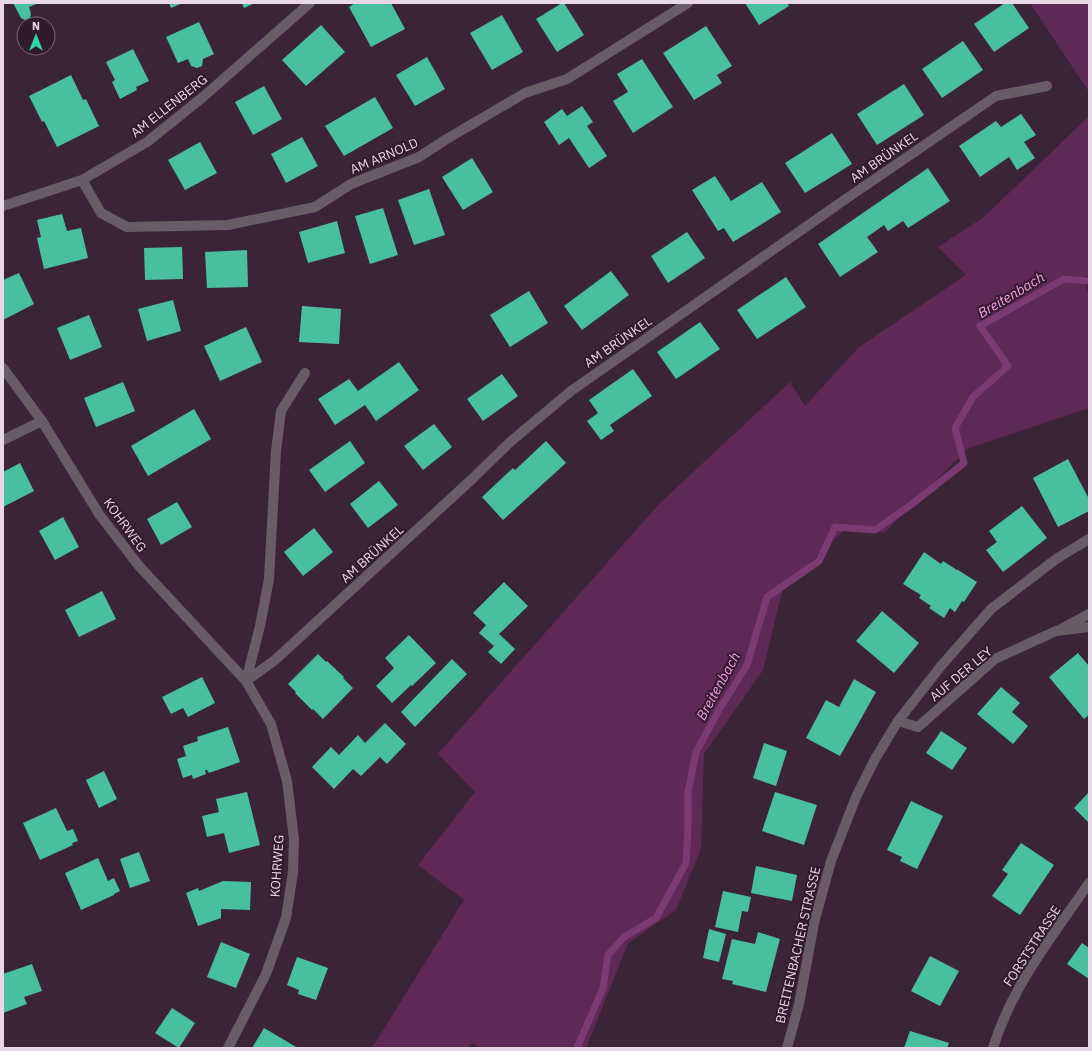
<svg xmlns="http://www.w3.org/2000/svg" width="1092" height="1051" viewBox="0 0 1092 1051" font-family="'IBM Plex Sans',sans-serif">
  <style>
    .green { fill: #5e2857 }
    .lines { fill: none; stroke-linecap: round; stroke-linejoin: round }
    .stream { stroke: #7c3a73; stroke-width: 7 }
    .building { fill: #48c09e }
    .minor { stroke: #695c66; stroke-width: 10 }
    .tertiary { stroke: #695c66; stroke-width: 10 }
    .labels { text-anchor: middle; dominant-baseline: central; stroke-width: 4; stroke-linejoin: round; paint-order: stroke }
    .street-label { font-size: 13px; fill: #e8d7e4; stroke: #321a2e }
    .water-label { font-size: 14px; font-style: italic; fill: #fd9fee; stroke: #321a2e }
  </style>
  <rect width="100%" height="100%" fill="#3c2438"/>
  <g class="green">
    <polygon points="1030,3 1089,3 1089,92"/>
    <polygon points="1089,116 1089,276 1084,277 1089,296 1089,408 967,449 884,533 849,526 783,588 763,670 704,754 701,849 676,910 628,943 586,1048 481,1048 472,1043 468,1048 372,1048 464,900 418,865 475,792 438,754 660,503 790,382 805,406 859,347 966,275 938,247 984,217"/>
  </g>
  <g class="lines">
    <polyline class="stream" points="577,1048 603,988 608,955 624,937 656,918 686,863 688,829 688,792 696,752 719,710 747,665 767,597 819,561 835,527 875,530 912,504 964,463 955,428 973,397 1008,366 980,326 1064,279 1089,281"/>
  </g>
  <g class="building">
    <polygon points="13,3 39,3 29,7 31,14 30,18 25,20 21,18"/>
    <polygon points="169,3 183,3 171,8"/>
    <polygon points="242,3 255,3 244,8"/>
    <polygon points="355,3 391,3 405,29 371,47 349,7"/>
    <polygon points="562,3 564,3 584,35 557,52 536,19"/>
    <polygon points="745,3 787,3 789,6 759,25"/>
    <polygon points="1005,3 1012,3 1029,28 994,52 974,24"/>
    <polygon points="502,15 523,52 492,70 470,33"/>
    <polygon points="199,22 214,54 203,59 202,66 197,68 191,66 188,59 178,63 166,37"/>
    <polygon points="321,25 345,52 306,86 282,60"/>
    <polygon points="706,26 732,66 717,75 722,83 694,100 663,53"/>
    <polygon points="963,41 983,70 942,98 922,69"/>
    <polygon points="133,49 149,81 136,87 137,90 120,99 112,82 115,80 106,62"/>
    <polygon points="427,57 445,89 415,106 396,75"/>
    <polygon points="642,59 673,107 633,133 613,101 628,92 617,74"/>
    <polygon points="71,75 83,100 86,99 99,126 57,147 44,121 42,122 29,96"/>
    <polygon points="904,84 924,115 877,145 857,114"/>
    <polygon points="264,86 282,119 253,135 235,102"/>
    <polygon points="375,97 393,128 344,156 325,126"/>
    <polygon points="582,106 593,122 587,126 607,156 589,168 569,138 559,145 544,122 562,109 567,116"/>
    <polygon points="1021,114 1036,135 1024,142 1035,158 1017,170 1009,157 980,177 959,146 996,121 1001,127"/>
    <polygon points="832,133 852,164 805,193 785,163"/>
    <polygon points="302,137 318,166 286,183 271,154"/>
    <polygon points="200,142 217,173 185,190 168,160"/>
    <polygon points="472,158 493,192 463,210 442,177"/>
    <polygon points="928,168 950,201 908,228 903,221 888,231 884,225 867,237 878,252 840,277 818,244"/>
    <polygon points="715,176 731,201 762,182 781,212 733,242 724,228 718,231 692,190"/>
    <polygon points="429,189 445,235 414,245 398,200"/>
    <polygon points="383,208 398,255 370,264 355,216"/>
    <polygon points="62,214 67,231 81,228 88,258 44,269 37,238 41,237 37,220"/>
    <polygon points="337,221 345,253 308,263 299,232"/>
    <polygon points="687,232 705,258 668,283 651,256"/>
    <polygon points="182,247 183,279 145,280 144,248"/>
    <polygon points="247,250 248,287 207,288 205,252"/>
    <polygon points="611,271 629,295 582,330 564,306"/>
    <polygon points="19,273 34,304 3,320 3,280"/>
    <polygon points="786,277 806,307 757,339 737,310"/>
    <polygon points="529,291 548,323 510,347 490,315"/>
    <polygon points="173,300 181,331 147,341 138,309"/>
    <polygon points="302,306 341,309 339,344 299,342"/>
    <polygon points="89,315 102,347 70,360 57,328"/>
    <polygon points="700,322 720,349 676,379 657,352"/>
    <polygon points="246,327 262,362 220,381 204,346"/>
    <polygon points="399,362 419,390 376,421 365,405 335,425 318,399 349,379 358,391"/>
    <polygon points="633,369 652,396 610,425 614,431 601,440 587,421 598,413 589,400"/>
    <polygon points="502,374 518,396 483,421 467,399"/>
    <polygon points="123,382 135,411 96,427 84,398"/>
    <polygon points="194,409 211,439 148,476 131,446"/>
    <polygon points="434,424 452,447 423,470 404,446"/>
    <polygon points="350,441 365,463 325,492 309,470"/>
    <polygon points="546,441 566,463 503,520 482,497 513,468 515,470"/>
    <polygon points="1068,459 1089,499 1089,511 1058,527 1033,478"/>
    <polygon points="20,463 34,491 3,507 3,472"/>
    <polygon points="379,481 398,505 368,528 350,504"/>
    <polygon points="177,502 192,527 161,545 147,519"/>
    <polygon points="1022,506 1047,538 1003,572 986,550 997,542 989,531"/>
    <polygon points="63,517 79,547 55,560 39,531"/>
    <polygon points="314,528 333,552 303,576 284,552"/>
    <polygon points="924,552 941,564 943,561 957,570 958,570 977,582 964,602 962,601 955,612 950,608 944,618 929,608 931,606 919,598 921,595 903,584"/>
    <polygon points="504,582 528,606 499,634 515,649 501,664 488,652 494,646 479,633 486,625 473,613"/>
    <polygon points="102,591 116,619 79,637 65,610"/>
    <polygon points="882,611 919,643 894,673 856,641"/>
    <polygon points="409,635 436,663 412,686 411,685 392,703 376,686 394,668 385,658"/>
    <polygon points="1078,653 1089,666 1089,715 1084,719 1049,677"/>
    <polygon points="318,654 326,662 327,661 344,677 343,678 353,688 323,719 313,709 312,710 295,693 296,692 288,684"/>
    <polygon points="452,659 467,674 415,727 401,712"/>
    <polygon points="202,677 215,703 188,717 183,708 171,714 162,697"/>
    <polygon points="854,679 876,692 840,756 806,738 826,700 839,707"/>
    <polygon points="1001,687 1020,703 1012,712 1028,726 1013,744 977,714"/>
    <polygon points="385,723 406,744 387,764 380,757 361,776 353,769 334,789 312,767 331,747 339,755 358,735 365,743"/>
    <polygon points="228,727 240,762 209,773 207,770 205,770 206,774 193,779 192,775 183,778 177,759 186,756 183,746 198,741 197,737"/>
    <polygon points="941,731 967,748 952,770 926,753"/>
    <polygon points="764,743 787,751 776,786 753,778"/>
    <polygon points="104,771 117,799 99,808 86,780"/>
    <polygon points="247,792 260,845 229,853 224,833 207,837 202,816 219,812 216,799"/>
    <polygon points="775,792 817,805 804,845 762,831"/>
    <polygon points="1089,792 1089,823 1074,808"/>
    <polygon points="911,801 943,816 917,869 900,861 902,857 887,850"/>
    <polygon points="56,808 67,831 73,829 78,841 72,843 73,845 40,860 23,823"/>
    <polygon points="1021,843 1054,865 1020,915 992,896 1008,874 1002,870"/>
    <polygon points="139,852 150,881 130,888 120,859"/>
    <polygon points="98,858 108,881 114,878 120,891 114,894 114,895 81,910 65,873"/>
    <polygon points="756,866 797,875 792,901 751,893"/>
    <polygon points="223,881 251,882 250,910 221,909 221,918 198,926 186,893 198,888 199,891"/>
    <polygon points="723,891 751,897 748,912 742,911 738,932 715,927"/>
    <polygon points="709,929 726,934 719,962 703,958"/>
    <polygon points="758,932 780,939 766,992 732,984 733,981 722,979 732,939 755,944"/>
    <polygon points="221,942 250,954 236,988 207,977"/>
    <polygon points="1082,943 1089,948 1089,979 1067,964"/>
    <polygon points="930,956 959,971 940,1006 911,991"/>
    <polygon points="297,957 328,968 316,1000 298,994 299,990 287,985"/>
    <polygon points="32,964 42,991 24,997 27,1004 3,1013 3,974"/>
    <polygon points="172,1008 195,1023 179,1048 155,1033"/>
    <polygon points="264,1028 298,1048 252,1048"/>
    <polygon points="910,1031 949,1043 947,1048 904,1048"/>
  </g>
  <g class="lines">
    <g class="minor">
      <polyline points="82,180 101,213 127,227 228,225 315,207 351,184 419,157 445,140 525,93 567,79 688,3"/>
      <polyline points="3,206 82,180 147,142 203,97 310,3"/>
      <polyline points="3,368 42,421 99,514 139,566 246,681 271,724 287,781 294,839 293,872 286,918 266,974 228,1048"/>
      <polyline points="3,440 42,421"/>
      <polyline points="1063,628 1089,614"/>
      <polyline points="246,681 275,660 470,481 509,443 571,391 840,203 996,96 1047,86"/>
      <polyline points="246,681 260,626 269,579 276,451 281,411 305,373"/>
      <polyline points="898,721 918,727 995,659 1056,631 1089,627"/>
      <path d="M993,1048C1012,986 1053,935 1089,883"/>
    </g>
    <polyline class="tertiary" points="787,1048 799,1004 814,923 831,861 856,797 875,759 898,721 941,666 991,609 1056,559 1089,539"/>
  </g>
  <g class="labels">
    <g class="street-label">
      <text transform="translate(169 106) rotate(-38)">AM ELLENBERG</text>
      <text transform="translate(384 156) rotate(-23)">AM ARNOLD</text>
      <text transform="translate(884 157) rotate(-35)">AM BRÜNKEL</text>
      <text transform="translate(618 342) rotate(-35)">AM BRÜNKEL</text>
      <text transform="translate(125 525) rotate(54)">KOHRWEG</text>
      <text transform="translate(372 554) rotate(-42)">AM BRÜNKEL</text>
      <text transform="translate(961 674) rotate(-40)">AUF DER LEY</text>
      <text transform="translate(277 866) rotate(-86)">KOHRWEG</text>
      <text transform="translate(798 945) rotate(-77)">BREITENBACHER STRASSE</text>
      <text transform="translate(1032 946) rotate(-57)">FORSTSTRASSE</text>
    </g>
    <g class="water-label">
      <text transform="translate(1011 295) rotate(-31)">Breitenbach</text>
      <text transform="translate(718 686) rotate(-61)">Breitenbach</text>
    </g>
  </g>
  <rect width="1092" height="1051" fill="none" stroke="#e8d7e4" stroke-width="8"/>
  <g transform="translate(36 36)"><circle r="19" fill="#321a2e" stroke="#7b6677"/>
  <path d="M0-3L7 15L0 10L-7 15Z" fill="#2dd5ab"/>
  <text y="-6" font-size="11" font-weight="bold" text-anchor="middle" fill="#e8d7e4">N</text>
  </g>
</svg>
